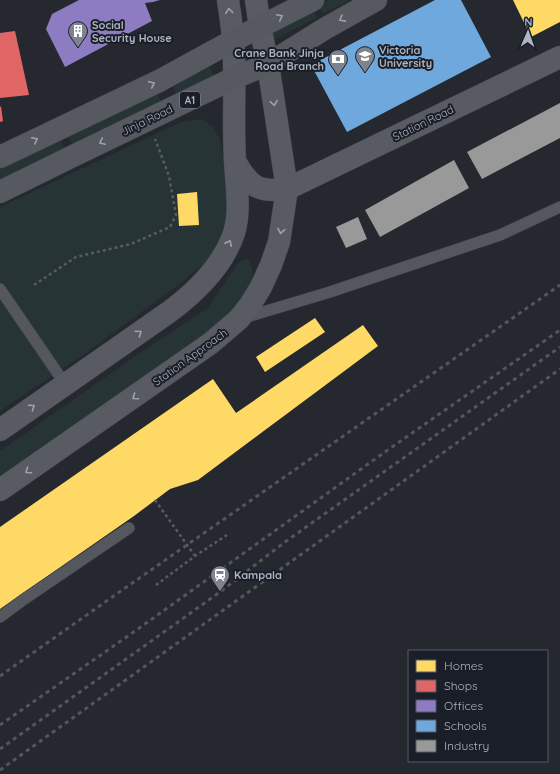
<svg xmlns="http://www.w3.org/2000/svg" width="560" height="774" viewBox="0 0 560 774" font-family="Quicksand,sans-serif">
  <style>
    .green { fill: #273436 }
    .homes { fill: #ffd966 }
    .shops { fill: #e06666 }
    .offices { fill: #8e7cc3 }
    .schools { fill: #6fa8dc }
    .industry { fill: #999 }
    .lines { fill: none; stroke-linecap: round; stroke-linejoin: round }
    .lane-casing { stroke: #404348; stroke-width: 12 }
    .secondary-casing { stroke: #404348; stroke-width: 23 }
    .primary-casing { stroke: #42454b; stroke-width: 23 }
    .path { stroke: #585c62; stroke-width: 2.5; stroke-dasharray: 3 3; stroke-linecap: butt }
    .lane { stroke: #54575d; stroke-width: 11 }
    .secondary { stroke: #585b62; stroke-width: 22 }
    .primary { stroke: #56595f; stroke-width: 22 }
    .rail { stroke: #53565a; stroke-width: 3; stroke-dasharray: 4 4; stroke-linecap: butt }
    .path-bridge { stroke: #585c62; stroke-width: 2.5; stroke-dasharray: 3 3; stroke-linecap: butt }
    .oneway { stroke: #9da2ad }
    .oneway2 { stroke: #9ca2ad }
    .labels { text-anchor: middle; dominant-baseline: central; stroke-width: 4; stroke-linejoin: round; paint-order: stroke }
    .shield { fill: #1a1e28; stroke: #828792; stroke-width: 1 }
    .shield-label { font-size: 10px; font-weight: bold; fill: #aeb4c0 }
    .poi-label { font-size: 11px; font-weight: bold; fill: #aeb4c0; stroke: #1a1e28; text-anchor: start }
    .street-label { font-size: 11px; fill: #aeb4c0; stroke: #1a1e28 }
  </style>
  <rect width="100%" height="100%" fill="#25282e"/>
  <g class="green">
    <polygon points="328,0 350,0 323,14 318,5"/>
    <polygon points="312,8 317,17 271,42 267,33"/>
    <polygon points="207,63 214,76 176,94 170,81"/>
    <polygon points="155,91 161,101 73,146 67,135"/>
    <polygon points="202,119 214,128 220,139 231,205 230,221 213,256 182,282 86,353 0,411 0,207 181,122"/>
    <polygon points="60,139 65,149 0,182 0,169"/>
    <polygon points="244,260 249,260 253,272 252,282 232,311 205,335 0,480 0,451 147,348 207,309 238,263"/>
  </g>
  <g class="homes">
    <polygon points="513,0 560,0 560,22 531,37"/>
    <polygon points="197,192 199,225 179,226 177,194"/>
    <polygon points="315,318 325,332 265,372 256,357"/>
    <polygon points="363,325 378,346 198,480 170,489 134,516 0,609 0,527 213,379 236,413"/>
  </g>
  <g class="shops">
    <polygon points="15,31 29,95 0,98 0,33"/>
    <polygon points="1,106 3,121 0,122 0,107"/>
  </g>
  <polygon class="offices" points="79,0 160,0 153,2 145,3 152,21 65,67 46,29 52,14"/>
  <polygon class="schools" points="435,0 461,0 491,57 347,132 311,65"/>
  <g class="industry">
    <polygon points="560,103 560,138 482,179 467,152"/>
    <polygon points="454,160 469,188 380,237 365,210"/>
    <polygon points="358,217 367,239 346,248 336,227"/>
  </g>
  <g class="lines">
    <g class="lane-casing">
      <g id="lane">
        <polyline points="0,289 65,384"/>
        <polyline points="243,318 330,292 500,235 560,207"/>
        <polyline points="0,617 23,600 129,528"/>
      </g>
    </g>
    <g class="secondary-casing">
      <g id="secondary">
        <path d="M235,161C249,186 258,193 287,189L560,57"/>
        <path d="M0,430L169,312C196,292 223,266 234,233C241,211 236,183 235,161C233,129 235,98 234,67C234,57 234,48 233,39C232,26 230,13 228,0"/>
        <polyline points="0,490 211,343 239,319 250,305 261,287 271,265 279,242 287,189 268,64 260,27 256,0"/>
      </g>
    </g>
    <g class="primary-casing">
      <g id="primary">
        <polyline points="0,157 159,81 234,40 313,0"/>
        <polyline points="0,192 71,157 234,78 268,64 326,28 376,0"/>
      </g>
    </g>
    <g class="path">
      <polyline points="34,285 76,257 131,244 170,227 176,215 169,176 155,139"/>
      <polyline points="156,585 195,556 227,535"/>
    </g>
    <use href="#lane" class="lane"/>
    <use href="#secondary" class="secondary"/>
    <use href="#primary" class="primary"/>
    <g class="rail">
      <polyline points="0,676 118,593 560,285"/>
      <polyline points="0,725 138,629 382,454 560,330"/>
      <polyline points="0,749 220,592 285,542 560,347"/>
      <polyline points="0,770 560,369"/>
    </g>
    <polyline class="path-bridge" points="155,500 195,556"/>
  </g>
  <defs><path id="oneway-chevron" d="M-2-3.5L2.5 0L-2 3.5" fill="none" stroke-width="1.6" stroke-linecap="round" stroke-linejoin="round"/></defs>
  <g class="oneway">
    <use href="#oneway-chevron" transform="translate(229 11) rotate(-98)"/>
    <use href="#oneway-chevron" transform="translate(274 103) rotate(81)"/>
    <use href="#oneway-chevron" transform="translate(281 231) rotate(100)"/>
    <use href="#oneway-chevron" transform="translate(229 243) rotate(-65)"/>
    <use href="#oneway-chevron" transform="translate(139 333) rotate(-35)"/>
    <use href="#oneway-chevron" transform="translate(135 397) rotate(145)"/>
    <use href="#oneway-chevron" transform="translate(32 407) rotate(-35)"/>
    <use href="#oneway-chevron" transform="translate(28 471) rotate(145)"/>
  </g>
  <g class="oneway2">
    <use href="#oneway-chevron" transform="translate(280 17) rotate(-26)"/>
    <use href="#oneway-chevron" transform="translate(342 19) rotate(151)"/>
    <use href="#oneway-chevron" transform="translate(152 84) rotate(-25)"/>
    <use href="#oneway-chevron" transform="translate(35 140) rotate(-26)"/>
    <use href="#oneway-chevron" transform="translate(102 142) rotate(155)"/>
  </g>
  <defs>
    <g id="building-pin" transform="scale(1)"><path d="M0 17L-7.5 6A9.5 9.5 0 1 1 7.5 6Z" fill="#7e838d" stroke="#1a1e28"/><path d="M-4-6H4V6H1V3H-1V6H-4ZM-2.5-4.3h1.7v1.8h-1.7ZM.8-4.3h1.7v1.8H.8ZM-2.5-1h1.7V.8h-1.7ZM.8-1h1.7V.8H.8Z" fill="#fff"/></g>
    <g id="university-pin" transform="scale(1)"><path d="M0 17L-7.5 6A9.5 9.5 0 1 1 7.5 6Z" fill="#7e838d" stroke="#1a1e28"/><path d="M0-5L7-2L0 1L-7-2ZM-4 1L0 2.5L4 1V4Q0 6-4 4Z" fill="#fff"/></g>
    <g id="bank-pin" transform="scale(1)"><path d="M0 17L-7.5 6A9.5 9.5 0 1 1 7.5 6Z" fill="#7e838d" stroke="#1a1e28"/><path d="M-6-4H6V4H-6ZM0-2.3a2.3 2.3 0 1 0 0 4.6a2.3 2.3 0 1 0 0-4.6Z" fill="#fff"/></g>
    <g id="station-pin" transform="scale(1)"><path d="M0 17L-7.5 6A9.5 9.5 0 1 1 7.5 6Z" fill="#7e838d" stroke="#1a1e28"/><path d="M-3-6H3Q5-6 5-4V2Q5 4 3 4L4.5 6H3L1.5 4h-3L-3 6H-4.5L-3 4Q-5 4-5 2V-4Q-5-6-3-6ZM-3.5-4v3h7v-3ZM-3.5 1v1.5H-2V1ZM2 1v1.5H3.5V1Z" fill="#fff"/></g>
  </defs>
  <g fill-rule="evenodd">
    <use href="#building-pin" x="78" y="31"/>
    <use href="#university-pin" x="365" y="56"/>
    <use href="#bank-pin" x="338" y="59"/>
    <use href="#station-pin" x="220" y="575"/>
  </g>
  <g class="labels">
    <rect class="shield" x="180" y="92" width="20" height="16" rx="3"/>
    <g class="shield-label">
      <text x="190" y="100">A1</text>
    </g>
    <g class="poi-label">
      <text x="92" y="25">Social<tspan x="92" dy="13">Security House</tspan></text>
      <text x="379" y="50">Victoria<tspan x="379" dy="13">University</tspan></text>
      <text x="324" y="53" text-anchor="end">Crane Bank Jinja<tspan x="324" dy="13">Road Branch</tspan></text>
      <text x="234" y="575">Kampala</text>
    </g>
    <g class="street-label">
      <text transform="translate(147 120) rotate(-26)">Jinja Road</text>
      <text transform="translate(423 123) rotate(-26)">Station Road</text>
      <text transform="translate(190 357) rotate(-36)">Station Approach</text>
    </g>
  </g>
  <rect x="408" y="650" width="140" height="112" fill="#1a1e28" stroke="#555a65"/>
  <rect x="416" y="660" width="20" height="12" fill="#ffd966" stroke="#555a65"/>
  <text x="444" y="670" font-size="12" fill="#aeb4c0">Homes</text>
  <rect x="416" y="680" width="20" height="12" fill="#e06666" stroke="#555a65"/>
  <text x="444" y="690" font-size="12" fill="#aeb4c0">Shops</text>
  <rect x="416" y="700" width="20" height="12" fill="#8e7cc3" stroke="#555a65"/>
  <text x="444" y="710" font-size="12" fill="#aeb4c0">Offices</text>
  <rect x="416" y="720" width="20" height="12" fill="#6fa8dc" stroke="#555a65"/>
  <text x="444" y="730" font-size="12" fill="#aeb4c0">Schools</text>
  <rect x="416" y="740" width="20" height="12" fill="#999999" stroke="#555a65"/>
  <text x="444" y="750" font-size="12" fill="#aeb4c0">Industry</text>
  <g transform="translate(528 32) rotate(2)" stroke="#1a1e28" stroke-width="3" paint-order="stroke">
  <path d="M0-3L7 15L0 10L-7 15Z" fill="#aeb4c0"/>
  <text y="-6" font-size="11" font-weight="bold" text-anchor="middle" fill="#aeb4c0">N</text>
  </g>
</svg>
